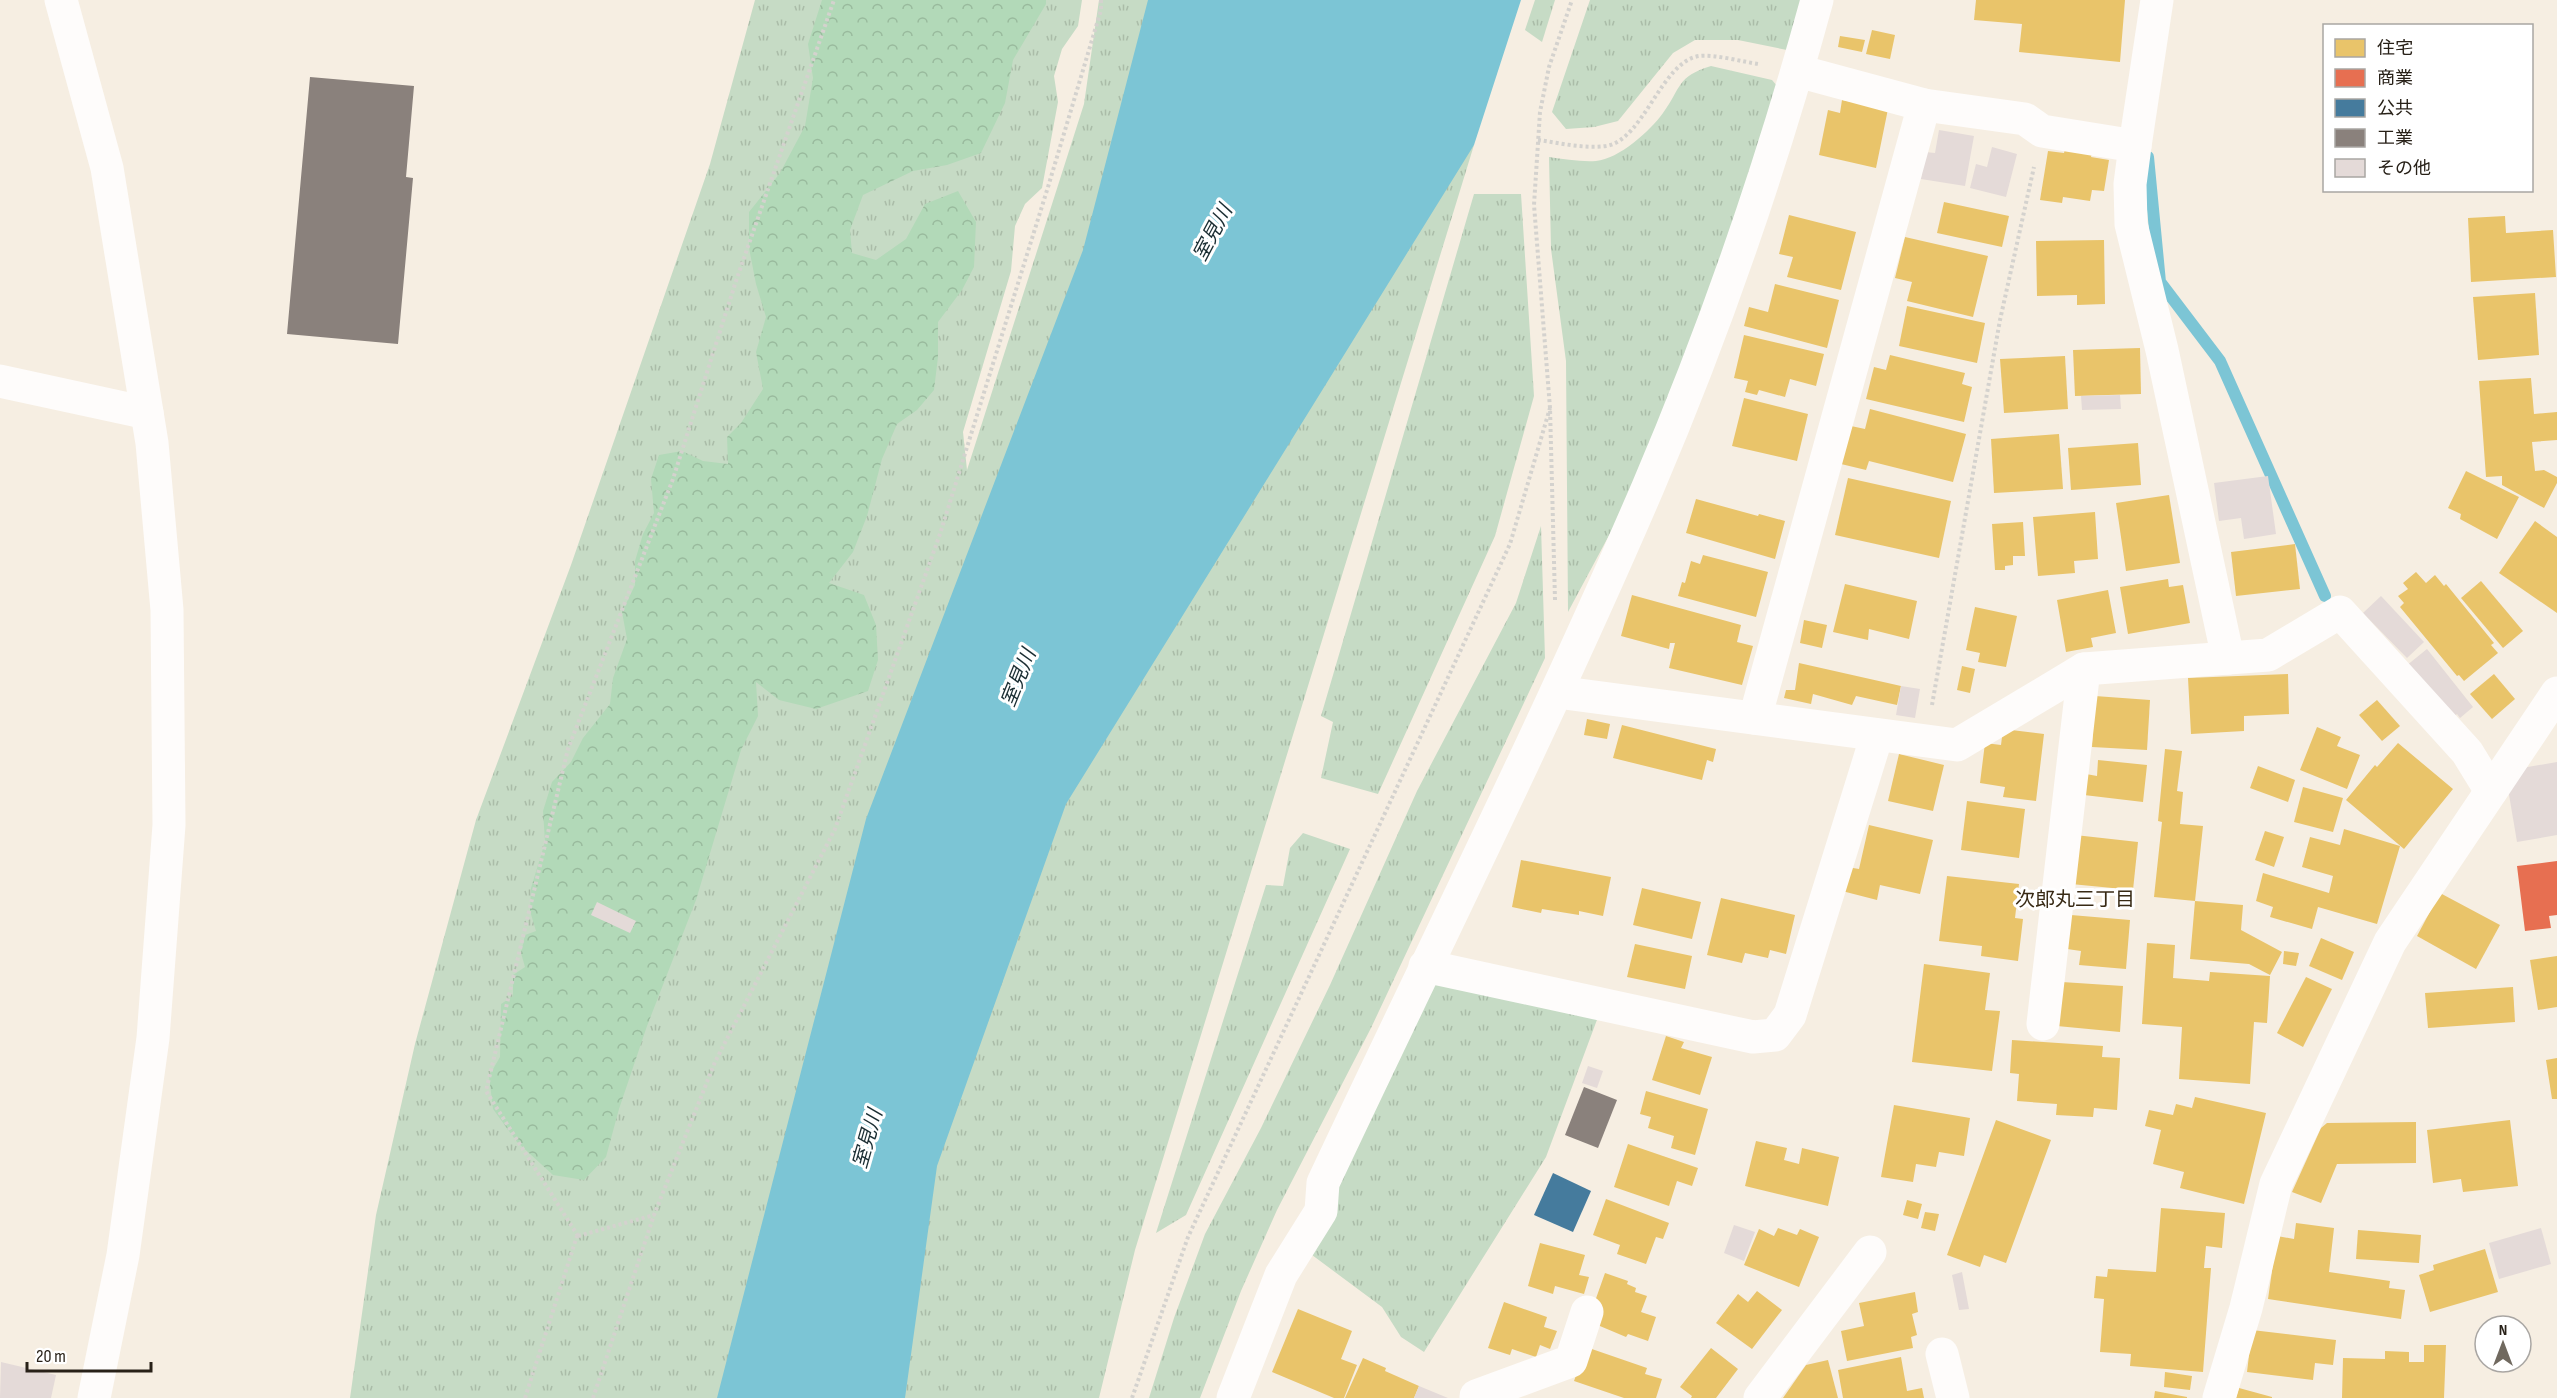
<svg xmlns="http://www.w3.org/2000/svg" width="2557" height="1398" viewBox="0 0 2557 1398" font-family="'Sofia Sans Condensed','Noto Sans JP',sans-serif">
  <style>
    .grass { fill: url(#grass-tufts) }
    .forest { fill: url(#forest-crowns) }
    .water { fill: #7cc5d5 }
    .homes { fill: #e9c46a }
    .shops { fill: #e76f51 }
    .public { fill: #457b9d }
    .industry { fill: #8a817c }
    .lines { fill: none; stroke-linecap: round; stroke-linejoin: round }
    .stream { stroke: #7cc5d5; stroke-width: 12 }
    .building { fill: #e4dad8 }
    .path { stroke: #d4d2ce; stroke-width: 4; stroke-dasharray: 3 3; stroke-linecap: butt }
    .street { stroke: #fefcfb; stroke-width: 33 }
    .secondary { stroke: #fefcfb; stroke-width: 33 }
    .labels { text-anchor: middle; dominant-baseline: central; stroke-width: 6; stroke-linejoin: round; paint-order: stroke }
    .water-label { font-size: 20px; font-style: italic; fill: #1a2d32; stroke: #fff }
    .neighbourhood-label { font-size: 20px; fill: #382a15; stroke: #fff }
  </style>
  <defs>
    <pattern id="grass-tufts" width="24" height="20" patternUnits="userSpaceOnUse" patternTransform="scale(1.5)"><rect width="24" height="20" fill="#c6dbc5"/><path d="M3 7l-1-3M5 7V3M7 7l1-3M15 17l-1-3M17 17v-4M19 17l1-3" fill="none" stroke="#aabca8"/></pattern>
    <pattern id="forest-crowns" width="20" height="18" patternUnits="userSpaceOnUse" patternTransform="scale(1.5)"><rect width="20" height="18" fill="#b2d9b8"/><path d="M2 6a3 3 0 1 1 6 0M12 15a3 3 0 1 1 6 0" fill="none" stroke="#99ba9d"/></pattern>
  </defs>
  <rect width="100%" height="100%" fill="#f6eee2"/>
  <g class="grass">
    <polygon points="755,0 1082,0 1078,26 1062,49 1054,76 1058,102 1042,188 1025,204 1015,226 1011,271 963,432 967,470 1084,104 1099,0 1178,0 737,1398 350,1398 376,1215 415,1044 476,820 571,565 710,164"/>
    <polygon points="1535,0 1555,0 1542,42 1525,30"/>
    <polygon points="1590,0 1801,0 1787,50 1738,40 1695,40 1673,53 1618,121 1594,127 1566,129 1552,112"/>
    <path d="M1711,66L1772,80L1778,87L1716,289L1644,470L1568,612L1566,361L1551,249L1549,157C1564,159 1581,162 1596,161C1619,159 1650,131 1663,113C1682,87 1676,77 1711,66Z"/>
    <polygon points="1474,145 1135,1250 1099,1398 886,1398 916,1175 1047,794 1306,371"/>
    <polygon points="1474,194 1521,194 1534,396 1495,536 1378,794 1321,778 1333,722 1321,716"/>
    <polygon points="1541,526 1545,658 1371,1028 1277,1210 1241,1291 1200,1398 1149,1398 1174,1318 1205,1234 1261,1128 1330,985 1417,791 1516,603"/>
    <polygon points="1303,833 1350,849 1186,1215 1156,1233 1266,885 1283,886 1290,848"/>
    <polygon points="1437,978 1598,1017 1546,1157 1424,1352 1401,1337 1382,1307 1308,1252 1334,1186"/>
  </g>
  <polygon class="forest" points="822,0 1046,0 1046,4 1013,60 1005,103 981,153 947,165 913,171 863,195 850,230 852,253 876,260 906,239 925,204 958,191 976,222 974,267 962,290 938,322 938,357 934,390 917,410 897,424 882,459 867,516 853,552 829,583 864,595 876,625 878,660 868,691 816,709 779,700 756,682 758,716 741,750 696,900 647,1026 619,1109 606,1157 584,1180 553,1175 517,1142 493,1109 489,1076 500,1057 501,1004 513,996 513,975 525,967 521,953 525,935 536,931 530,911 531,888 545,842 543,811 552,782 571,762 583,738 610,704 613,678 627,639 622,612 635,585 635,561 643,534 654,513 651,479 659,455 682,451 703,461 728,464 727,437 741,423 763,389 756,352 766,317 756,284 749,248 749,212 780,173 805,126 813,78 808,44"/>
  <polygon class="water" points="1148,0 1521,0 1474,145 1066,804 937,1166 905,1398 717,1398 866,819 1083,250"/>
  <g class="homes">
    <polygon points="1976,0 2125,0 2120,62 2019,52 2022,24 1974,20"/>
    <polygon points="1872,30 1895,35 1890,59 1866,54"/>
    <polygon points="1840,36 1865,40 1862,52 1838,47"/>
    <polygon points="1842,100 1888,109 1876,168 1819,155 1828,110 1840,113"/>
    <polygon points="2065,149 2092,153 2091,157 2109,160 2104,191 2092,190 2090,201 2063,197 2062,203 2040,200 2048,151 2064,153"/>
    <polygon points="1944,202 2009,216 2002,247 1937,233"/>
    <polygon points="1789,215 1856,232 1841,290 1787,277 1793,257 1779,254"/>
    <polygon points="2505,216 2506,233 2553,230 2556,277 2471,282 2468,218"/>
    <polygon points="1905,237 1988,256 1973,317 1907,301 1912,282 1895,278"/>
    <polygon points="2104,240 2105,304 2077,305 2077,295 2037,296 2036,241"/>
    <polygon points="1775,284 1839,300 1827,348 1744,326 1749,307 1768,312"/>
    <polygon points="2535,293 2539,355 2478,360 2473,297"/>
    <polygon points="1907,306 1985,323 1977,363 1899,346"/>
    <polygon points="1744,335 1824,354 1816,386 1790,379 1785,397 1759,390 1757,395 1745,392 1748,381 1734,378"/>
    <polygon points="2140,348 2141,394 2075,396 2073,350"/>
    <polygon points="1890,355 1965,373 1962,384 1972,387 1964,422 1866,399 1874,367 1886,370"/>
    <polygon points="2065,356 2068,409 2004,413 2000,359"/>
    <polygon points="2531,378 2534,414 2557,412 2557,440 2532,442 2535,471 2544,470 2557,477 2557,483 2544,508 2502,485 2502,476 2486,477 2479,381"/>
    <polygon points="1744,398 1808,414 1797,461 1732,446"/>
    <polygon points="1870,409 1966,434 1953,482 1869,461 1866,470 1841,464 1851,426 1865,429"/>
    <polygon points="2059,434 2063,489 1994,493 1991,439"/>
    <polygon points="2138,443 2141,485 2071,490 2068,448"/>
    <polygon points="2466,471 2519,497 2497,539 2460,519 2461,514 2448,508"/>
    <polygon points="1848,478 1951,501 1939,558 1835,535"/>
    <polygon points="2169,495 2180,563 2126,571 2116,503"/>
    <polygon points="1696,499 1758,516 1759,514 1785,521 1775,559 1686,533"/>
    <polygon points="2095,512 2098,559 2074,561 2075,573 2038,576 2033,517"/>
    <polygon points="2535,521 2557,537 2557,613 2499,573"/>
    <polygon points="2023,522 2025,556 2013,556 2013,565 2005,566 2005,570 1995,570 1992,524"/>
    <polygon points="2295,544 2300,589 2236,596 2231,552"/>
    <polygon points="1703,555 1768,572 1756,617 1678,596 1682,582 1685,583 1691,561 1700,564"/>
    <polygon points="2416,572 2426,583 2435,575 2444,586 2446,584 2494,643 2491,645 2498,653 2464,681 2459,675 2457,676 2400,607 2404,603 2398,596 2408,589 2403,583"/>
    <polygon points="2168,579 2169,587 2183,585 2190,623 2128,634 2120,587"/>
    <polygon points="2481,581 2523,631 2503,648 2461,598"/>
    <polygon points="1845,584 1917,601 1909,639 1869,629 1868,640 1833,632"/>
    <polygon points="2108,590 2116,633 2091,638 2093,647 2066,652 2057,600"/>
    <polygon points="1632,595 1741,625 1737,642 1753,646 1742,685 1669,668 1675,643 1670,643 1669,649 1621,636"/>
    <polygon points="1975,607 2017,616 2006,667 1978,662 1980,653 1966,650"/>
    <polygon points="1804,620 1827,625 1822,648 1800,643"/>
    <polygon points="1799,663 1901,686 1897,705 1856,696 1852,705 1813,694 1811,704 1784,698 1786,690 1795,690"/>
    <polygon points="1962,666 1975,669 1970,693 1957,690"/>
    <polygon points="2288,674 2289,714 2244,716 2244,731 2191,734 2188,678"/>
    <polygon points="2494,674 2515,699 2492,719 2470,694"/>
    <polygon points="2095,696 2150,700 2147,750 2092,747"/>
    <polygon points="2377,700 2400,726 2382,741 2359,715"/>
    <polygon points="1587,719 1610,724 1607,739 1584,735"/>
    <polygon points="1622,725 1716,749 1713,762 1707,760 1702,780 1613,758"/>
    <polygon points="2317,727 2341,737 2337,746 2360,755 2347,789 2300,770"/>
    <polygon points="2003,729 2044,734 2036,801 2003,797 2005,787 1980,783 1985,743 2001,745"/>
    <polygon points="2398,743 2453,789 2404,849 2346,800 2375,765 2377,767"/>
    <polygon points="2165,749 2182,751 2177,791 2183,792 2180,824 2203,826 2195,901 2243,905 2241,930 2282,952 2270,975 2249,964 2190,959 2195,901 2154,897 2162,822 2158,821"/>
    <polygon points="1899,754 1944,765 1933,811 1888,801"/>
    <polygon points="2098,760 2147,765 2143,802 2084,795 2086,774 2097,776"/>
    <polygon points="2258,766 2295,780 2288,802 2250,788"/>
    <polygon points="2303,787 2343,798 2333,832 2294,822"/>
    <polygon points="1967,801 2025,809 2019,858 1961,850"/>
    <polygon points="1869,825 1933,840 1920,894 1880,885 1877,900 1842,891 1847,867 1859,869"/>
    <polygon points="2344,829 2400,846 2377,924 2318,907 2312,929 2270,917 2273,907 2256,901 2263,873 2329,893 2333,876 2302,867 2310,837 2340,845"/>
    <polygon points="2265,831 2284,837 2274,867 2255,860"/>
    <polygon points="2075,835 2138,842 2133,890 2071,884"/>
    <polygon points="1521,860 1611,877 1603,916 1579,911 1579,915 1542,909 1541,913 1512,907"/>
    <polygon points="1947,876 2019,884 2015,918 2023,919 2018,961 1981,956 1982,946 1939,941"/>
    <polygon points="1642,888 1701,902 1692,939 1633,925"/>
    <polygon points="2440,893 2500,925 2476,969 2417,936"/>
    <polygon points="1721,898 1795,915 1786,954 1770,950 1768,958 1745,953 1742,963 1707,955"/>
    <polygon points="2071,915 2130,920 2126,969 2079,965 2081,951 2067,949"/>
    <polygon points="2321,938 2354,952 2342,980 2309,966"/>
    <polygon points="2147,943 2175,945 2173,978 2209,981 2210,972 2270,976 2267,1023 2254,1022 2250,1084 2179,1079 2182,1027 2142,1024"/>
    <polygon points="1635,944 1692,956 1685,989 1627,977"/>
    <polygon points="2284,951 2299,953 2296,966 2283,964"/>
    <polygon points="2557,956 2557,1007 2538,1010 2530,960"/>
    <polygon points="1924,964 1990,973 1985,1010 2000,1011 1992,1071 1912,1062"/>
    <polygon points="2306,977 2332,989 2303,1047 2277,1033"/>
    <polygon points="2062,982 2123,986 2120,1032 2057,1026"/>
    <polygon points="2513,987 2515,1022 2428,1028 2425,993"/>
    <polygon points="1666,1036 1684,1042 1681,1048 1712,1057 1700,1095 1652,1080"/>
    <polygon points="2012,1040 2103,1046 2102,1057 2120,1058 2117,1110 2094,1108 2093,1117 2056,1115 2057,1104 2017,1101 2019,1074 2010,1073"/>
    <polygon points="2557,1058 2557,1099 2552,1099 2546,1060"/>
    <polygon points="1646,1091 1708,1109 1695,1155 1671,1148 1674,1136 1648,1128 1651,1117 1640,1114"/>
    <polygon points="2195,1097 2266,1113 2244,1204 2180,1188 2184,1172 2153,1164 2161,1130 2145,1126 2149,1110 2173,1115 2176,1104 2192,1108"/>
    <polygon points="1894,1105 1970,1118 1964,1156 1939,1152 1936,1167 1916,1164 1913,1182 1881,1177"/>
    <polygon points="1996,1120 2051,1140 2006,1263 1984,1255 1980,1267 1947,1255"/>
    <polygon points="2510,1120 2518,1186 2463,1192 2461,1179 2433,1183 2427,1130"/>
    <polygon points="2416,1122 2416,1163 2337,1164 2321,1203 2292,1192 2321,1128 2327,1123"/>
    <polygon points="1756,1141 1787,1148 1784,1160 1799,1164 1802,1148 1839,1157 1828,1206 1745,1186"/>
    <polygon points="1628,1144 1698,1168 1692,1186 1677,1181 1669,1206 1614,1187"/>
    <polygon points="1606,1199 1669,1223 1663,1239 1656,1237 1646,1264 1617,1254 1620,1245 1593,1235"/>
    <polygon points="1907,1200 1922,1204 1918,1219 1903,1215"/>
    <polygon points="2161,1208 2225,1213 2222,1248 2206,1246 2204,1268 2211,1268 2203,1372 2130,1366 2131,1354 2100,1352 2104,1299 2094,1298 2096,1276 2107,1277 2108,1269 2156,1272"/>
    <polygon points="1925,1212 1939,1214 1935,1231 1921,1228"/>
    <polygon points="2296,1223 2334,1228 2329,1272 2390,1281 2389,1288 2405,1290 2401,1319 2268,1299 2277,1236 2294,1239"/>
    <polygon points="1778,1228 1797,1235 1800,1229 1819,1237 1799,1287 1744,1265 1759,1229 1774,1236"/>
    <polygon points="2358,1230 2421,1235 2419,1263 2356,1259"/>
    <polygon points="1540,1243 1585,1255 1579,1275 1589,1277 1584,1294 1555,1286 1553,1294 1528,1286"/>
    <polygon points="2485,1249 2498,1292 2430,1312 2419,1275 2434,1270 2433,1265"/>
    <polygon points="1605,1273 1628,1281 1627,1284 1636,1288 1635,1292 1647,1296 1641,1312 1656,1317 1648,1341 1628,1334 1626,1337 1588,1321"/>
    <polygon points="1757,1291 1782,1310 1752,1349 1716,1323 1738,1294 1748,1302"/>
    <polygon points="1915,1292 1918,1312 1912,1314 1917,1335 1911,1337 1913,1348 1847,1361 1841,1331 1864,1326 1859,1303"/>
    <polygon points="1504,1302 1547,1317 1544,1327 1557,1331 1550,1349 1540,1345 1536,1357 1512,1349 1510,1355 1488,1348"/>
    <polygon points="1298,1309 1352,1331 1341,1359 1357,1365 1344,1398 1334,1398 1272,1372"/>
    <polygon points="2252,1330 2336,1340 2333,1365 2315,1363 2313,1380 2247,1372"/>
    <polygon points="2424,1345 2446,1345 2444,1398 2342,1398 2343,1358 2385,1359 2385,1351 2409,1352 2409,1362 2424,1362"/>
    <polygon points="1586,1347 1647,1368 1645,1374 1662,1379 1656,1398 1624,1398 1574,1381"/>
    <polygon points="1711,1348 1738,1369 1716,1398 1691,1398 1692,1396 1680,1387"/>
    <polygon points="1901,1357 1907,1391 1922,1388 1924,1398 1843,1398 1838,1370"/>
    <polygon points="1363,1358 1386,1368 1385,1371 1419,1386 1414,1398 1345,1398"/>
    <polygon points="1828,1360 1838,1398 1783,1398 1806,1365"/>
    <polygon points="2165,1372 2192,1376 2190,1390 2164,1387"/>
    <polygon points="2239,1388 2272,1397 2272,1398 2236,1398"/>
    <polygon points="2155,1391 2187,1397 2187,1398 2154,1398"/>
  </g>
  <polygon class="shops" points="2557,861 2557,915 2549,916 2551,928 2525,931 2517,866"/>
  <polygon class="public" points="1553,1173 1591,1191 1573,1232 1534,1215"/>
  <g class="industry">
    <polygon points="310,77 414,86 406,177 413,178 398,344 287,334"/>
    <polygon points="1584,1087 1617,1100 1598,1148 1565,1135"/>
  </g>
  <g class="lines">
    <polyline class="stream" points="2148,157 2160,282 2220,361 2325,596"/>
  </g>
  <g class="building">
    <polygon points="1939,130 1974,136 1965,186 1921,179 1925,152 1935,153"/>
    <polygon points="1992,147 2017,154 2006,197 1970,188 1976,164 1987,167"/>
    <polygon points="2120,395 2121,409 2082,410 2081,396"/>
    <polygon points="2268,476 2276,534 2244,539 2241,518 2219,521 2214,483"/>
    <polygon points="2381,596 2424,642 2407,658 2363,613"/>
    <polygon points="2427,649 2473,707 2460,718 2457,714 2450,720 2406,666"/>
    <polygon points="1901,686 1920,689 1915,718 1896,715"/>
    <polygon points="2557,762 2557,835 2517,842 2505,771"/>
    <polygon points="597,902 636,921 630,933 591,915"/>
    <polygon points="1588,1066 1603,1071 1597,1088 1582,1083"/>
    <polygon points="1734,1225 1755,1232 1744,1261 1724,1253"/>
    <polygon points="2541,1228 2551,1264 2499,1279 2489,1243"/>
    <polygon points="1962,1272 1969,1309 1959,1310 1952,1275"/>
    <polygon points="1,1362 56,1375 51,1398 0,1398"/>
    <polygon points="1419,1386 1448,1398 1414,1398"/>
  </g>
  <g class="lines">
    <g class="path">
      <path d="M1538,140C1560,143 1584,149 1606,146C1644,140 1661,62 1699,56C1715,54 1743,62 1759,64"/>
      <polyline points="1555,600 1550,408 1534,205 1540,112 1549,67 1572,0"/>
      <polyline points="1932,705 2000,320 2034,167"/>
      <polyline points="578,1236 486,1091 568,749 673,479 736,281 834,0"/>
      <polyline points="578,1236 654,1215"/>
      <polyline points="525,1398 577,1236"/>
      <polyline points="593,1398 654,1215 715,1062 835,829 940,534 1048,187 1101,10 1101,0"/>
      <polyline points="1132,1398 1188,1237 1510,544 1550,408"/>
    </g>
    <g class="street">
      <polyline points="1924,105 2025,119 2042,131 2135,146 2130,184 2131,224 2162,350 2228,658"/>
      <polyline points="2135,146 2157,0"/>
      <polyline points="0,381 147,413"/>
      <polyline points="1557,692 1957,745 2084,669"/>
      <polyline points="1755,718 1924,105 1798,71"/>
      <polyline points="1425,966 1753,1037 1775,1035 1790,1015 1877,735"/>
      <polyline points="2043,1024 2084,669 2268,655 2340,612 2467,752 2491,791"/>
      <polyline points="1942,1354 1953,1398"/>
      <path d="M1233,1398L1281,1275L1321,1211L1323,1183C1432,951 1547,722 1648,487C1715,330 1772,165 1817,0"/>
      <polyline points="1476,1398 1476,1396 1571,1361 1587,1312"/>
      <polyline points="1760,1398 1870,1252"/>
      <polyline points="2219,1398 2246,1308 2276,1184 2390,942 2557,693"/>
    </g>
    <polyline class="secondary" points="61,0 107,168 152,443 167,610 169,825 153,1038 123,1255 94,1398"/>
  </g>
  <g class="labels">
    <g class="water-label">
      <text transform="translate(1213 233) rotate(-62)">室見川</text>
      <text transform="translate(1019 678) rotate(-68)">室見川</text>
      <text transform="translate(868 1139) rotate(-74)">室見川</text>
    </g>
    <g class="neighbourhood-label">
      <text x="2075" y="900">次郎丸三丁目</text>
    </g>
  </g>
  <rect x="2323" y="24" width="210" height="168" fill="#ffffff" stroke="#a9a6a3" stroke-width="1.5"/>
  <rect x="2335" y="39" width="30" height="18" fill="#e9c46a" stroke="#a9a6a3" stroke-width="1.5"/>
  <text x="2377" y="54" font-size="18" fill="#282118">住宅</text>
  <rect x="2335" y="69" width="30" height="18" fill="#e76f51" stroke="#a9a6a3" stroke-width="1.5"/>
  <text x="2377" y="84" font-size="18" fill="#282118">商業</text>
  <rect x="2335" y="99" width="30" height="18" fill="#457b9d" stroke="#a9a6a3" stroke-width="1.5"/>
  <text x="2377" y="114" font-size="18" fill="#282118">公共</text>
  <rect x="2335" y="129" width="30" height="18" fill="#8a817c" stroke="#a9a6a3" stroke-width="1.5"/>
  <text x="2377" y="144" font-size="18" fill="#282118">工業</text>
  <rect x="2335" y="159" width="30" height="18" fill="#e4dad8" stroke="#a9a6a3" stroke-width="1.5"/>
  <text x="2377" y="174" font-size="18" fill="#282118">その他</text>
  <g transform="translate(2503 1344)"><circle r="28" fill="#ffffff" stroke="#a9a6a3" stroke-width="1.5"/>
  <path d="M0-4.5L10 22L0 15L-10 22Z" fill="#70695f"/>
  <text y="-9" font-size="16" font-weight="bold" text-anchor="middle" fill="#282118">N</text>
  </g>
  <path d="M27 1362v9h124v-9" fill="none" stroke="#282118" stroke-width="3"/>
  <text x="36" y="1362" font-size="18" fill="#282118" stroke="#ffffff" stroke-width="4.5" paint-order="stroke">20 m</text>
</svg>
